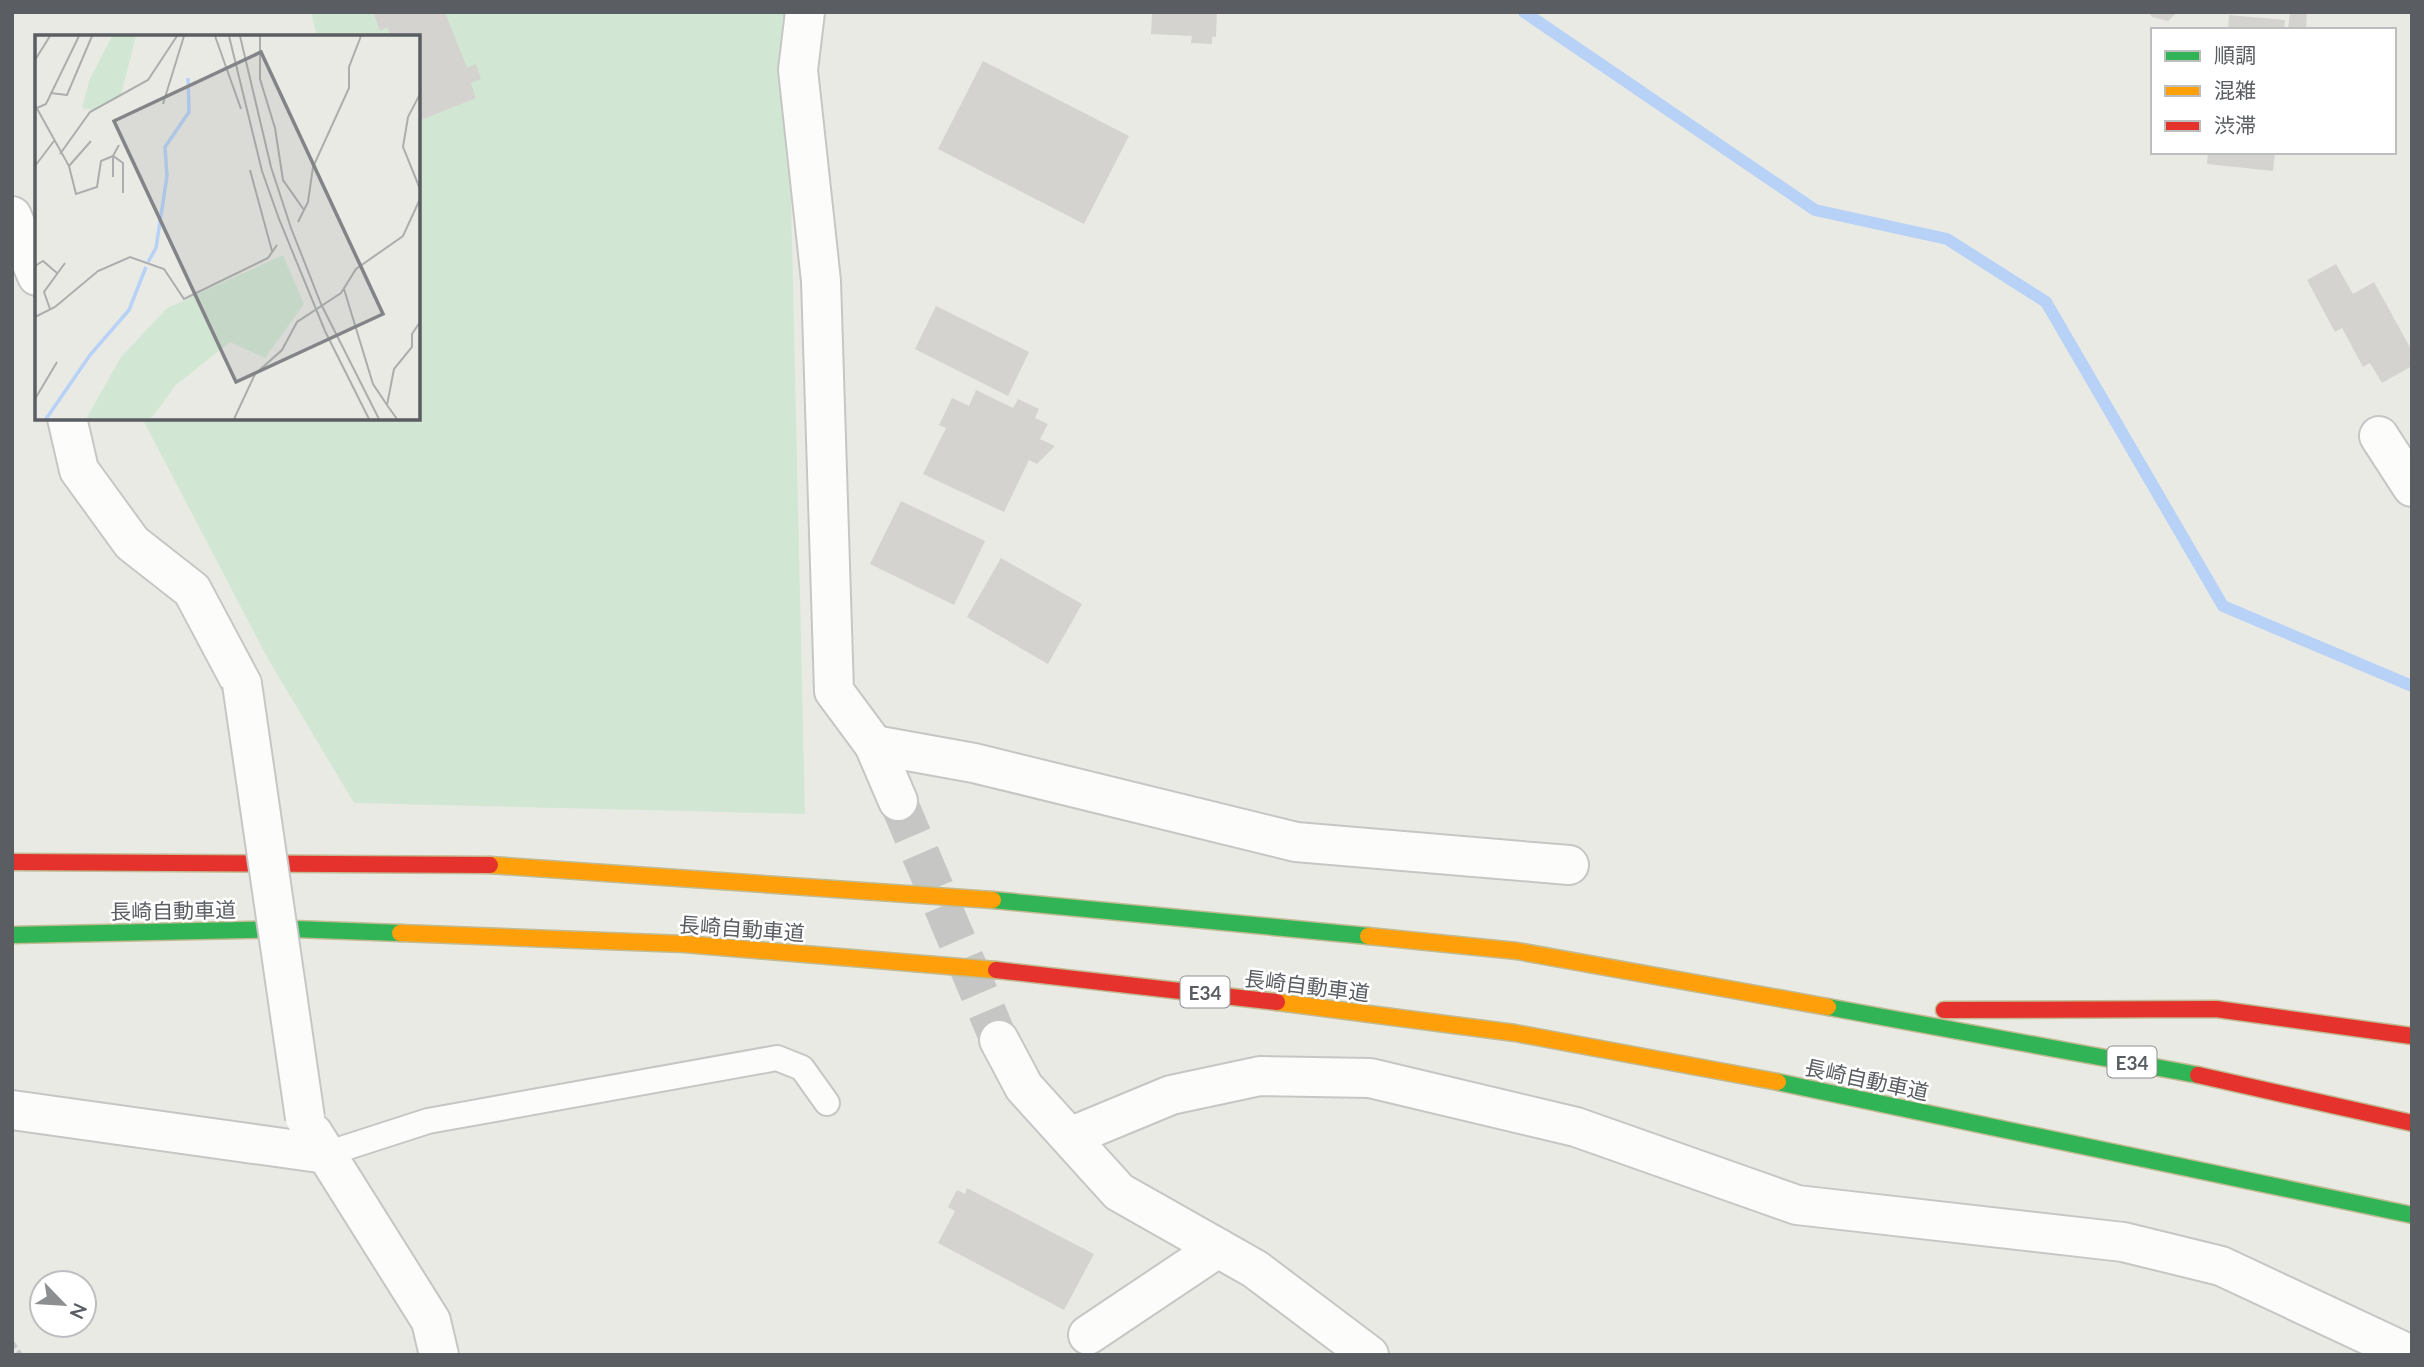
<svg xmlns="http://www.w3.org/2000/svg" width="2424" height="1367" viewBox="0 0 2424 1367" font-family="Lato,'Noto Sans JP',sans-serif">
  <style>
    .green { fill: #d2e7d3 }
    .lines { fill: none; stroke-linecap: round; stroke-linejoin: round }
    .stream { stroke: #b7d2f6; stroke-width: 12 }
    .building { fill: #d4d3d0 }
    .street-tunnel { stroke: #c6c7c4; stroke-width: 38; stroke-dasharray: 38 19; stroke-linecap: butt }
    .lane-casing { stroke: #c6c7c5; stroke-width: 28 }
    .street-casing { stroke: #c6c7c5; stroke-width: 42 }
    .fast-casing { stroke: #c1ba92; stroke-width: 19 }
    .slow-casing { stroke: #c1ba92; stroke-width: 19 }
    .jam-casing { stroke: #c1ba92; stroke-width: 19 }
    .path { stroke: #c7cbca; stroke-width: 4.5; stroke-dasharray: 7 3.5; stroke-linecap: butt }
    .lane { stroke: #fcfcfb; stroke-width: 24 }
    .street { stroke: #fcfcfb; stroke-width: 38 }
    .fast { stroke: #30b455; stroke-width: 16 }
    .slow { stroke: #ff9f0a; stroke-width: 16 }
    .jam { stroke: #e5322d; stroke-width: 16 }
    .street-bridge-casing { stroke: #c6c7c5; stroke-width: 42; stroke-linecap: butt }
    .street-bridge { stroke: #fcfcfb; stroke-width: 38 }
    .labels { text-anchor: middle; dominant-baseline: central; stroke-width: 5; stroke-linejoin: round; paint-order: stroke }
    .shield { fill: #fff; stroke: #8c8e91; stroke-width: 2 }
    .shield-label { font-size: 19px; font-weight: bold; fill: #5a5d62 }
    .street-label { font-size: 21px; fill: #5a5d62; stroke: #fff }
    .inset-river { fill: none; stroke: #b7d2f6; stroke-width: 3.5 }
    .inset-road { fill: none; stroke: #acaead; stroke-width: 2 }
    .view { fill: #828487; fill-opacity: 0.15; stroke: #828487; stroke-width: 3.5 }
    .inset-edge { fill: none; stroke: #5a5d62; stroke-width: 3.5 }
  </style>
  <rect width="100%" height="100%" fill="#eaeae5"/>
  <polygon class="green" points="311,12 791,12 790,151 805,814 354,803 268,659 142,418 418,418 418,37 317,37"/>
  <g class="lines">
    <polyline class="stream" points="1524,12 1815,210 1947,239 2046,302 2223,606 2412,686"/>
  </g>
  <g class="building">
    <polygon points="373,12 445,12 467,68 476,64 481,79 471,83 476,98 421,120 418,37 391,37 387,27 380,31"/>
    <polygon points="1152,12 1217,12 1216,37 1212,37 1212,44 1191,43 1192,36 1151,34"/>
    <polygon points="2148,12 2178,12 2168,21 2152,17"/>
    <polygon points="2290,12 2307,12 2306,30 2288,30"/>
    <polygon points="2229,15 2285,20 2284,30 2228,30"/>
    <polygon points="983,61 1129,136 1084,224 938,149"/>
    <polygon points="2208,152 2275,152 2273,171 2207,164"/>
    <polygon points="2336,264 2353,294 2374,282 2412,351 2412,366 2382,383 2370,363 2363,367 2342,328 2335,332 2307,280"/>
    <polygon points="936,306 1029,352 1008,396 915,349"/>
    <polygon points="976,390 1013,408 1018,399 1039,409 1035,418 1048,424 1040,439 1055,446 1037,464 1029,460 1004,512 923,474 946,428 939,425 952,398 969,406"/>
    <polygon points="901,501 985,541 954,605 870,564"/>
    <polygon points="1001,558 1082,604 1048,664 967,617"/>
    <polygon points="967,1188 1094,1254 1064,1310 938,1243 955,1211 948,1207 957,1190 965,1194"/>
  </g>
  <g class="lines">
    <polyline class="street-tunnel" points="898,801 999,1040"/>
    <g class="lane-casing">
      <polyline id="lane" points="326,1154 428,1121 777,1058 802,1068 827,1103"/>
    </g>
    <g class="street-casing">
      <g id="street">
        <polyline points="805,12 798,70 821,281 834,691 874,745 898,801"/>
        <polyline points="12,216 37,276"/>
        <polyline points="67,418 79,470 132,543 192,590 242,684"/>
        <polyline points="2379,436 2412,487"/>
        <polyline points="874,745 974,763 1296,842 1569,865"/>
        <polyline points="999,1040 1024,1087 1119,1192 1255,1269 1369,1355"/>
        <polyline points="12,1110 326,1154"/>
        <polyline points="313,1133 431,1321 439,1355"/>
        <polyline points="1072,1136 1171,1095 1260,1076 1370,1078 1576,1127 1797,1205 2123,1242 2221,1266 2411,1355"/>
        <polyline points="1088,1335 1218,1248"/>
      </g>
    </g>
    <g class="fast-casing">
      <g id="fast">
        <polyline points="993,900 1368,936"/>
        <polyline points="12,935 294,929 400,933"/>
        <polyline points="1828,1007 2198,1075"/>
        <polyline points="1778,1082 2412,1215"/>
      </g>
    </g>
    <g class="slow-casing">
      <g id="slow">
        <polyline points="490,865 993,900"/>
        <polyline points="400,933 684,944 996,970"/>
        <polyline points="1368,936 1517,951 1828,1007"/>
        <polyline points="1277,1002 1515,1033 1778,1082"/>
      </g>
    </g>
    <g class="jam-casing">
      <g id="jam">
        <polyline points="12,862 490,865"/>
        <polyline points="996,970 1277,1002"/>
        <polyline points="1944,1010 2216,1009 2412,1036"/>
        <polyline points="2198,1075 2412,1123"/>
      </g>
    </g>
    <polyline class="path" points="12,1342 21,1355"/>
    <use href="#lane" class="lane"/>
    <use href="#street" class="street"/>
    <use href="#fast" class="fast"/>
    <use href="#slow" class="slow"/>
    <use href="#jam" class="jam"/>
    <g class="street-bridge-casing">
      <polyline id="street-bridge" points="242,684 305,1118"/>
    </g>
    <use href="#street-bridge" class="street-bridge"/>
  </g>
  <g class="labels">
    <g class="shield">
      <rect x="1180.5" y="976.5" width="49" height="31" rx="5"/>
      <rect x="2107.5" y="1046.5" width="49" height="31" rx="5"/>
    </g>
    <g class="shield-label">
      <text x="1205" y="992">E34</text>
      <text x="2132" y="1062">E34</text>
    </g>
    <g class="street-label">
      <text transform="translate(173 910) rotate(-1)">長崎自動車道</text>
      <text transform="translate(742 928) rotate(4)">長崎自動車道</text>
      <text transform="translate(1307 985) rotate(7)">長崎自動車道</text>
      <text transform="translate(1867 1079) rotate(12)">長崎自動車道</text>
    </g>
  </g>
  <g transform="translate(35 35)">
    <rect width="385" height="385" fill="#eaeae5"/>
    <path d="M77,1H101L86,60L59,75L47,73L54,46ZM248,220L269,269L230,323L195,307L141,350L116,384H51L86,322L132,273Z" fill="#d2e7d3"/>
    <path class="inset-river" d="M113,227L121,213L132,141L130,112L154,77L153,43M11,384L55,320L94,275L111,232"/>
    <path class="inset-road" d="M180,1L206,74M194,1L227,136L244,184L290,296L334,384M205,1L236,132L256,193L286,269L344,384M225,1V44L240,93L248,145L269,175M0,25L15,1M15,58L32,60L57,1M385,59L373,82L368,112L385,154M128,69L149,1M0,70L34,131L41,159L62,152L66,126L78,121L88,128V158M2,73L11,69L44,1M25,119L55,77L113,45L142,1M0,131L19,106M34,131L56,106M215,135L237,216M78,142V121L84,110M263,187L273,167L278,132L314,53V32L326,1M0,231L8,226L22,238M309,254L338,349L352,370M15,274L9,257L30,228M0,282L20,272L63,236L95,222L129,234L149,264L233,223L242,210M0,364L22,327M199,384L220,339L247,315L262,287L306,258L321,234L368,201L385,164M362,384L352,370L359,334L377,312V299L385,287"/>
    <path class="view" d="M226,17L348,279L201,347L79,86Z"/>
    <rect width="385" height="385" class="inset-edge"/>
  </g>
  <rect width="2424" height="1367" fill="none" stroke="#5a5d62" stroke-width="28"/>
  <rect x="2151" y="28" width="245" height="126" fill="#ffffff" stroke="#bdbec0" stroke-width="2"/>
  <rect x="2165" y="51" width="35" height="10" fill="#30b455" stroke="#bdbec0" stroke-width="2"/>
  <text x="2214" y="63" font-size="21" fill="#5a5d62">順調</text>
  <rect x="2165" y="86" width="35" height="10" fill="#ff9f0a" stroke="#bdbec0" stroke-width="2"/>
  <text x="2214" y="98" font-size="21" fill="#5a5d62">混雑</text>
  <rect x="2165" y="121" width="35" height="10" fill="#e5322d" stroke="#bdbec0" stroke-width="2"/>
  <text x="2214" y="133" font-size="21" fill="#5a5d62">渋滞</text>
  <g transform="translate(63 1304) rotate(115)"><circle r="33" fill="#ffffff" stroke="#bdbec0" stroke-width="2"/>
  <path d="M0-5L12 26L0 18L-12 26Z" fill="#8c8e90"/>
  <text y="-10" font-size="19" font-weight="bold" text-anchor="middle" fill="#5a5d62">N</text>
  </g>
</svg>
